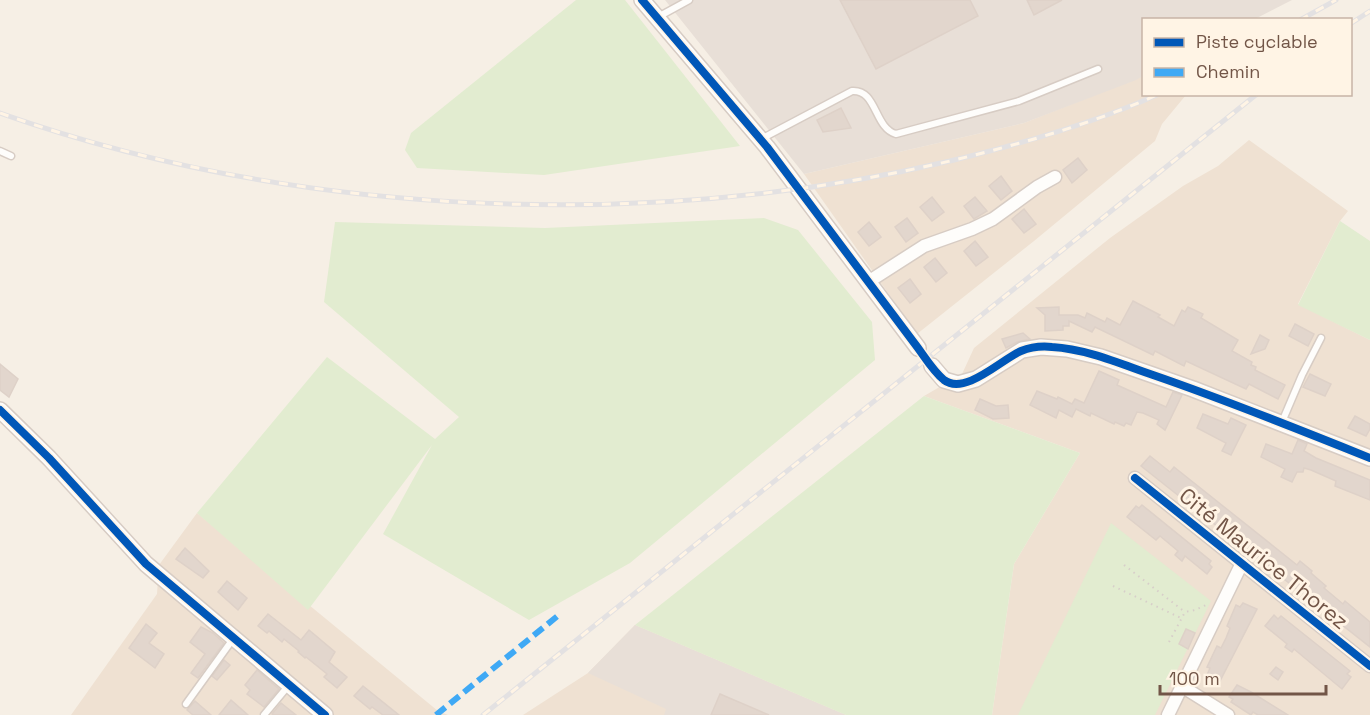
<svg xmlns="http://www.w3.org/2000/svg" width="1370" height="715" viewBox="0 0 1370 715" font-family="'Space Grotesk',sans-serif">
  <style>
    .residential { fill: #efe1d2 }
    .industrial { fill: #e8dfd7 }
    .green { fill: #e2ecd0 }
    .building { fill: #e2d6cd; stroke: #ded1c8; stroke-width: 1.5 }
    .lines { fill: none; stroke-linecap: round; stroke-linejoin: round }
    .service-casing { stroke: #d7ccc4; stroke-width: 9 }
    .minor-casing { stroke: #d7ccc4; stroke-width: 15 }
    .tertiary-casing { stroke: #d7ccc4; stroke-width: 18 }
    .path { stroke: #d7cec9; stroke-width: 2; stroke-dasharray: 1.5 4.5; stroke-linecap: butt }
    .service { stroke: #fefdfb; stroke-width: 6 }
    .minor { stroke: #fefdfb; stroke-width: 12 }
    .tertiary { stroke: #fefdfb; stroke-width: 15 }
    .rail-casing { stroke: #e3e1e2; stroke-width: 5 }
    .rail { stroke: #fff4e5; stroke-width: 3; stroke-dasharray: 9; stroke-linecap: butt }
    .quiet { stroke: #3fa9f5; stroke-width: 6; stroke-dasharray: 12 6; stroke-linecap: butt }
    .cycleway-casing { stroke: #fff4e5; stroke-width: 11 }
    .cycleway { stroke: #0057b8; stroke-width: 8 }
    .labels { text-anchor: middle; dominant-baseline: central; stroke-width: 6; stroke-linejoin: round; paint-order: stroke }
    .street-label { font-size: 22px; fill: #725547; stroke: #fff4e5 }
  </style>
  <rect width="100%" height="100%" fill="#f6efe5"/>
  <g class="residential">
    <polygon points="1143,76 1144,94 1186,95 1162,124 1155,141 1034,241 917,334 804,174 1024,123"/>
    <polygon points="1249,140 1348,211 1340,221 1298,304 1370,340 1370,715 992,715 1014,564 1080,453 924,396 962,374 974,348 1110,238 1183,186 1218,166"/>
    <polygon points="197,513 438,711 448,715 71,715 157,594 159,565"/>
    <polygon points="635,625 846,715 523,715 588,673"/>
  </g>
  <g class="industrial">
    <polygon points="665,0 1292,0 1255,19 1144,20 1143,76 1136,80 1024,123 804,174"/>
    <polygon points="635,625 846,715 664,715 666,709 588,673"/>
  </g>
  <g class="green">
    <polygon points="576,0 625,0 740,146 544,175 417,168 405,150 411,133"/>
    <polygon points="764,218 798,230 872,322 875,360 630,563 529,620 383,534 432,445 308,610 197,513 327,357 435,439 459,417 324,302 335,222 545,228"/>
    <polygon points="1340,221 1370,241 1370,340 1298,305"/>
    <polygon points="924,396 1080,453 1014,564 992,715 846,715 635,625"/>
    <polygon points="1111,523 1211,601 1155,715 1018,715"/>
  </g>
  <g class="building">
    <polygon points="840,0 970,0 978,16 876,69"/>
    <polygon points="1027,0 1062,0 1034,15"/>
    <polygon points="841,108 851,128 823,132 817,120"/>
    <polygon points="1078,158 1087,170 1072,183 1063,170"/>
    <polygon points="1001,176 1012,191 1001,200 989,186"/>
    <polygon points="932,197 944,212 932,221 920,207"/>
    <polygon points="975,197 987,211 974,219 964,206"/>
    <polygon points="1024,209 1036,224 1024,233 1012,219"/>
    <polygon points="907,218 918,233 906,242 895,227"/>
    <polygon points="869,222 881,237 869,246 858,232"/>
    <polygon points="975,241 988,257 976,266 964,251"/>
    <polygon points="935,258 947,273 936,282 924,267"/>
    <polygon points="910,279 921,294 910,303 898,288"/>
    <polygon points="1133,301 1160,315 1158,317 1174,326 1182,310 1185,312 1188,307 1203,314 1201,318 1238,340 1232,351 1252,362 1251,365 1256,367 1255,370 1285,385 1278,399 1249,384 1246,389 1186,361 1184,366 1155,351 1153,355 1095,327 1092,332 1069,321 1069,326 1063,326 1063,330 1045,331 1045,315 1037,308 1059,307 1059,315 1078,315 1085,318 1087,313 1105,322 1107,318 1120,325"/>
    <polygon points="1295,324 1314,334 1308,346 1289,336"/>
    <polygon points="1023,333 1030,339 1017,342 1006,348 1002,339"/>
    <polygon points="1260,335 1269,340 1265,349 1251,354"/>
    <polygon points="0,364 18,379 9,397 0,390"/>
    <polygon points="1099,371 1119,380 1117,385 1166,407 1173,392 1182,395 1165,430 1157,424 1159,420 1143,413 1137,412 1131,425 1126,423 1124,426 1115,422 1114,424 1091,413 1090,416 1076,409 1072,417 1059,410 1056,418 1030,405 1037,391 1057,399 1058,397 1072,404 1075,399 1084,403"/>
    <polygon points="1310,374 1331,384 1325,396 1303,387"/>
    <polygon points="980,399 996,406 1008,405 1009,418 993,419 975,410"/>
    <polygon points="1203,414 1228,424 1231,418 1246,425 1231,455 1222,451 1226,443 1197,428"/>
    <polygon points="1355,416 1370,424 1370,429 1366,436 1348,428"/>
    <polygon points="1298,440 1307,444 1304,451 1316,458 1370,480 1370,500 1335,486 1336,481 1311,470 1304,468 1303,472 1297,472 1292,482 1281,477 1285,469 1261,457 1266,444 1292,454"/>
    <polygon points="1150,456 1170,472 1174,467 1297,565 1300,561 1312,571 1311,573 1326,586 1324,588 1343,604 1345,601 1370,622 1370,647 1141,466"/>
    <polygon points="1142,505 1211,561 1209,564 1212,567 1207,574 1185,556 1182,561 1175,555 1178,551 1160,536 1156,540 1127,517 1136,506 1139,508"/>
    <polygon points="185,548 209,571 203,578 176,559"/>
    <polygon points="227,581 247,598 238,610 218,592"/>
    <polygon points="1243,603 1257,609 1220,681 1207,675 1210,668 1207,667 1217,646 1221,648 1226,638 1230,628 1227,626 1236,605 1240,607"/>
    <polygon points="268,614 301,640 309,630 335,652 329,662 347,677 337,688 324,677 327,674 306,657 305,658 298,652 299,651 284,639 282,642 269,631 267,633 258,626"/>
    <polygon points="1274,615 1278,619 1281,616 1350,671 1347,674 1351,677 1342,689 1294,649 1292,652 1285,647 1287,644 1265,626"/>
    <polygon points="146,624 157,633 149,643 164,654 155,668 129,648"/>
    <polygon points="201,627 213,633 224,643 198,678 191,673 205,654 190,642"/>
    <polygon points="1186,629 1195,633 1188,649 1179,644"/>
    <polygon points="224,660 230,665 217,680 212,676"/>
    <polygon points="1276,667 1283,672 1278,680 1270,674"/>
    <polygon points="257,670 279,689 264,707 247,694 250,690 245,685"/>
    <polygon points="1237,685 1251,692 1288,715 1258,715 1253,712 1251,715 1231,702 1233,699 1229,697"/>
    <polygon points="363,686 399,715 383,715 372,707 370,709 354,696"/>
    <polygon points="720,694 769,715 711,715"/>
    <polygon points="231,700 248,715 219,715"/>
    <polygon points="195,701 211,715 193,715 187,710"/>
    <polygon points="281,703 296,715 273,715 272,714"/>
  </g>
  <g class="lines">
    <g class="service-casing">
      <g id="service">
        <polyline points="658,17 689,0"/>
        <path d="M761,139L852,91C877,89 874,128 896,134L1019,101L1098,69"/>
        <polyline points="0,151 11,156"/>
        <polyline points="1282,422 1302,375 1321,338"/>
        <polyline points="186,704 233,639"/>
        <polyline points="264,715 289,685"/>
      </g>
    </g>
    <g class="minor-casing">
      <g id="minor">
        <polyline points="868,282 924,246 972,229 993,219 1037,187 1055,177"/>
        <polyline points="1135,478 1370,666"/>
        <polyline points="1183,687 1228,715"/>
        <polyline points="1168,715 1242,563"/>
      </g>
    </g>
    <g class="tertiary-casing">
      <g id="tertiary">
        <polyline points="642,0 767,147 918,348"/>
        <polyline points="932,366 944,380 958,384 976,379 1022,350 1041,347 1067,349 1101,357 1193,389 1370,458"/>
        <polyline points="0,410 49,458 146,564 325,715"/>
      </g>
    </g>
    <g class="path">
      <polyline points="1124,565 1185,612"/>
      <polyline points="1113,586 1181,618"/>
      <polyline points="1169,642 1185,612 1195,610 1206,605 1209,606"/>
    </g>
    <use href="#service" class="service"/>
    <use href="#minor" class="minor"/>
    <use href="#tertiary" class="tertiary"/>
    <g class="rail-casing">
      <g id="rail">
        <polyline points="1300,20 1336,0"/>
        <polyline points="1350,24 1370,11"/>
        <path d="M0,113C294,217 646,232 950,161C1021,144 1092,124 1159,94"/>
        <polyline points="483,715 1257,94"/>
      </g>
    </g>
    <use href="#rail" class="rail"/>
    <polyline class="quiet" points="436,715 560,614"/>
    <g class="cycleway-casing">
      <g id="cycleway">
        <path d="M642,0L767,147L918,348C926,359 934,372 944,380C965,396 1002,359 1021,351C1031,347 1042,346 1052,347C1087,349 1121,364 1153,375C1226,400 1298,429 1370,458"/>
        <polyline points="0,410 49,458 146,564 325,715"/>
        <polyline points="1135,478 1370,666"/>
      </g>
    </g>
    <use href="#cycleway" class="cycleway"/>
  </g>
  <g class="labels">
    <g class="street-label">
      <text transform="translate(1264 558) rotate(39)">Cité Maurice Thorez</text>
    </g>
  </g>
  <rect x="1142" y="18" width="210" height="78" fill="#fff4e5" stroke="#c7b4a6" stroke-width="1.5"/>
  <rect x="1154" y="38" width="30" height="9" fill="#0057b8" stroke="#c7b4a6" stroke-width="1.5"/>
  <text x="1196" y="48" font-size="18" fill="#725547">Piste cyclable</text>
  <rect x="1154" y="68" width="30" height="9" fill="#3fa9f5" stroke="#c7b4a6" stroke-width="1.5"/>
  <text x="1196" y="78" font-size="18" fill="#725547">Chemin</text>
  <path d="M1160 685v9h166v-9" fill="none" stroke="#725547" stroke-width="3"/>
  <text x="1169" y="685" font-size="18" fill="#725547" stroke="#fff4e5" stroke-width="4.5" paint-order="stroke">100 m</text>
</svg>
